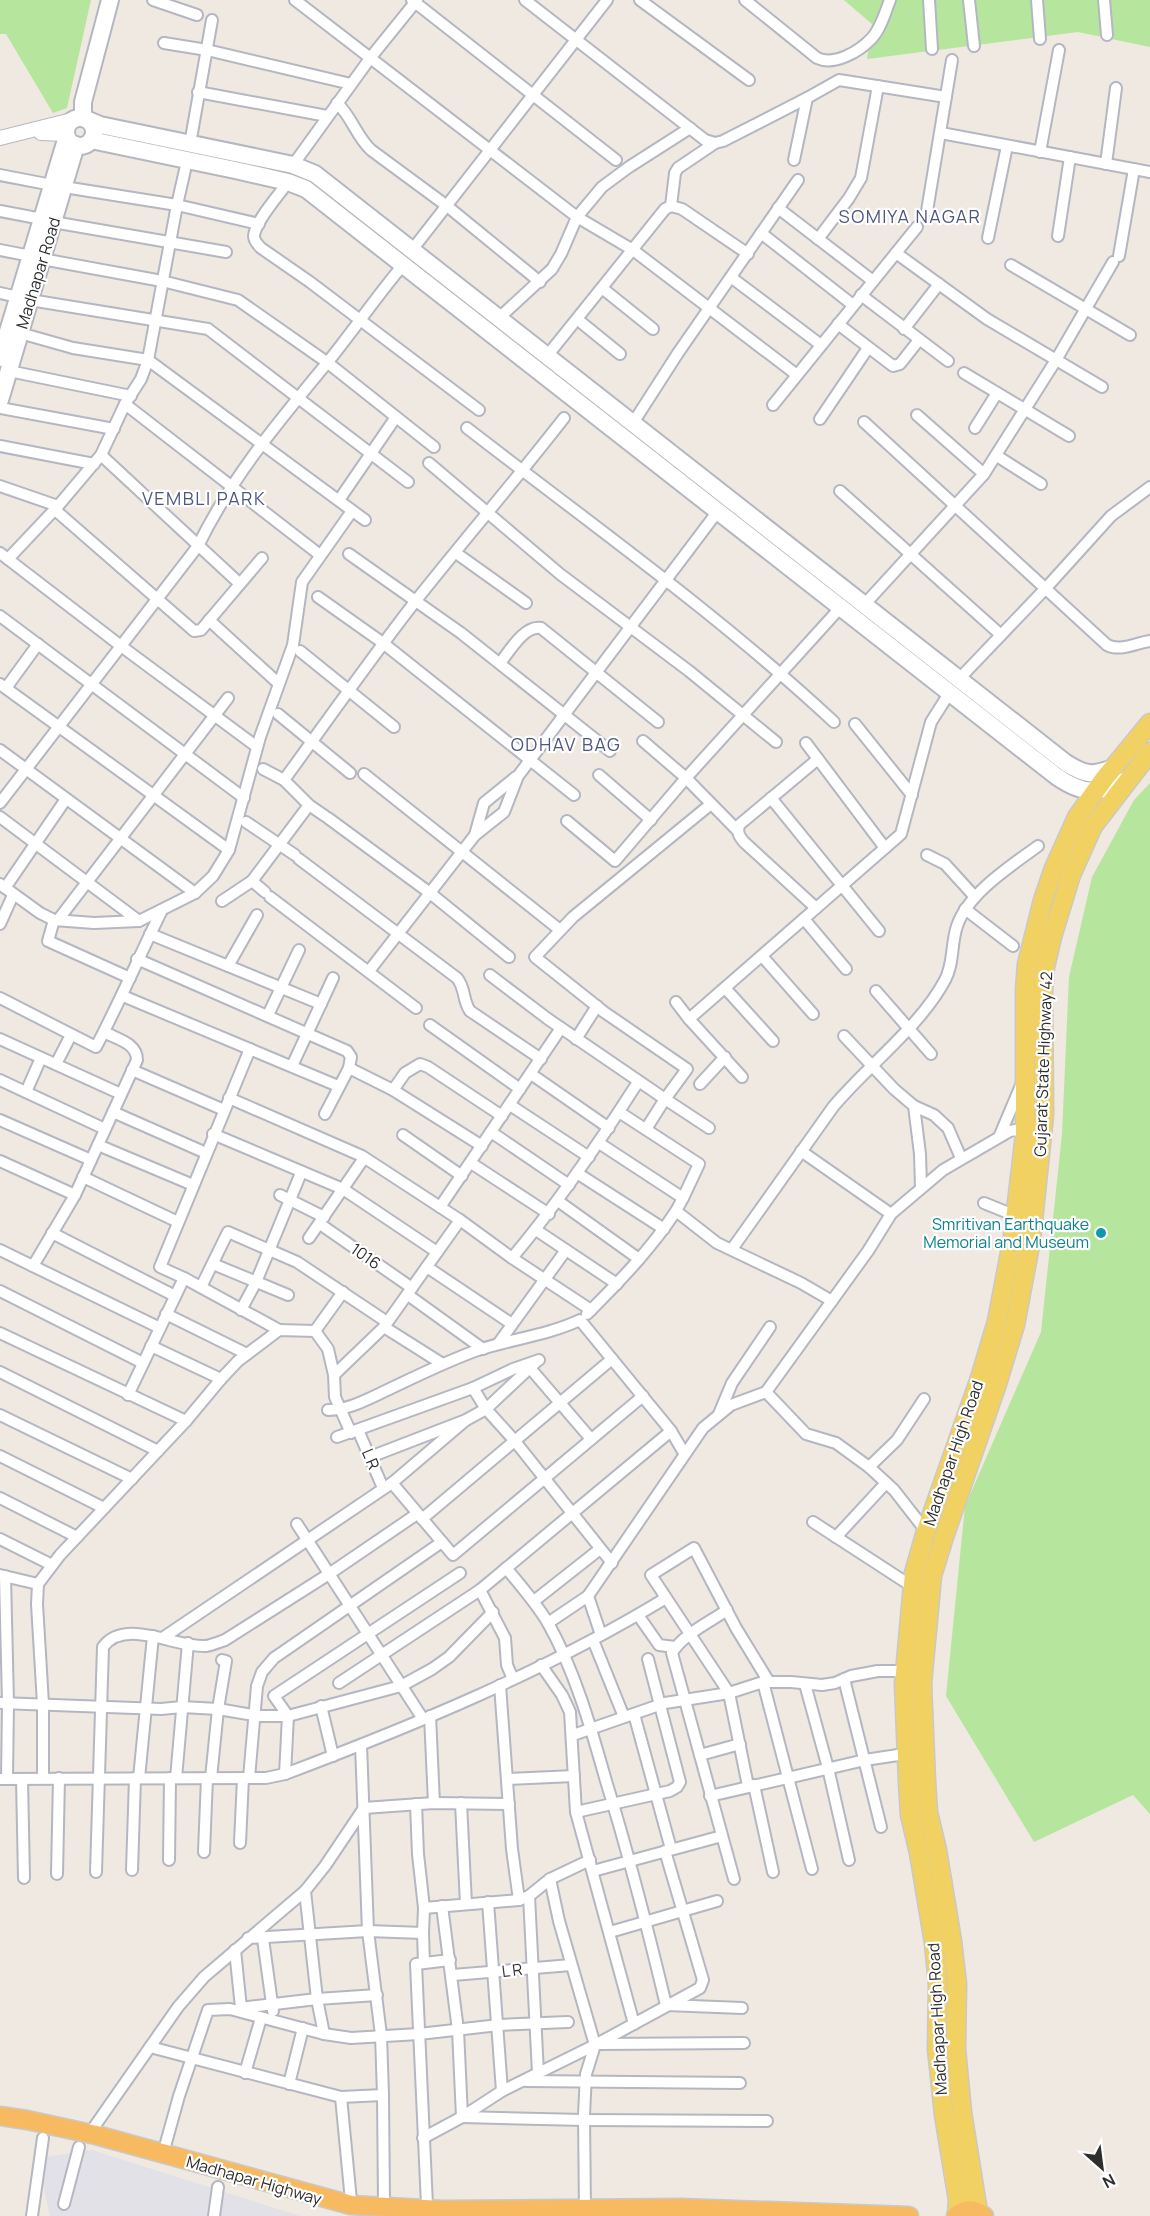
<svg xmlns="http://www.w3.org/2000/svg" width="1150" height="2216" viewBox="0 0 1150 2216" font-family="Manrope,sans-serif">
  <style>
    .industrial { fill: #e3e1e8 }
    .green { fill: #b6e59e }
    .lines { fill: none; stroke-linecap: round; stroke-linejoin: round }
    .minor-casing { stroke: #b4b7c1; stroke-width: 14 }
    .tertiary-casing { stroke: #b4b7c1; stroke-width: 16 }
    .secondary-casing { stroke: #b4b7c1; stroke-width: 20 }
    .primary-casing { stroke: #c9c9c9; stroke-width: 21 }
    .trunk-casing { stroke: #c9c9c9; stroke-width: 21 }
    .minor { stroke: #fff; stroke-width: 10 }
    .tertiary { stroke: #fff; stroke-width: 14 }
    .secondary { stroke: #fff; stroke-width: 16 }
    .primary { stroke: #f2d163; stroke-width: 18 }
    .trunk { stroke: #f8ba60; stroke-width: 18 }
    .culture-dot { fill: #0f9aa8; stroke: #fff; stroke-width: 2 }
    .labels { text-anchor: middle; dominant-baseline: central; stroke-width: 4.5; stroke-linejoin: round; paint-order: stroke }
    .street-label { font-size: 16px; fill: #2e2e2e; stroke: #fff }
    .culture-label { font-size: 16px; fill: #0d838f; stroke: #fff; text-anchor: end }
    .neighbourhood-label { font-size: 18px; letter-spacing: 1.5px; fill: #4d5680; stroke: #fff }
  </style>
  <rect width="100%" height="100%" fill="#efe9e1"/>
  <polygon class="industrial" points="92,2150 300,2216 50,2216 37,2158"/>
  <g class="green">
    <polygon points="0,0 91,0 67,108 53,113 6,34 0,34"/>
    <polygon points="844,0 1150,0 1150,47 1078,32 867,59 872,24"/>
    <polygon points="1150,783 1150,1814 1133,1795 1034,1842 946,1696 965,1506 1041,1332 1062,1134 1069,977 1092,877 1134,800"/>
  </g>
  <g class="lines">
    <g class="minor-casing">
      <g id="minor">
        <polyline points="153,0 197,15"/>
        <polyline points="295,0 577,217 633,250 797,375"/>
        <polyline points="412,0 616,160"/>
        <polyline points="525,0 705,140 715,143 723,141 807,98"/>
        <polyline points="640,0 749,80"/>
        <path d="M745,0L817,58C834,66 859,52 872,38C881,28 885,13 890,0"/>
        <polyline points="929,0 932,49"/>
        <polyline points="969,0 974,46"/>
        <polyline points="1037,0 1040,39"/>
        <polyline points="1104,0 1107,35"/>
        <polyline points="164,43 207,50 351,84"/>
        <polyline points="198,92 327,116"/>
        <path d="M337,103C352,117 356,136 371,150L447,206L540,282"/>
        <polyline points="941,133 1150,172"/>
        <polyline points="190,144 212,20"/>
        <polyline points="1040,152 1059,50"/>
        <polyline points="794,160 807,98 839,80 946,97"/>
        <polyline points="1106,164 1116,88"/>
        <polyline points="293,165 371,57 417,0"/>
        <polyline points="0,175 52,185"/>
        <path d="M288,182C280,194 255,221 254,236C254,241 258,245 261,248L310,282L479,410"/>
        <polyline points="64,187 177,205 259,224"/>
        <polyline points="671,206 675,173 678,168 715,143"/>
        <polyline points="778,208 873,281"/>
        <polyline points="0,211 42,219"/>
        <polyline points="927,211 952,60"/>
        <polyline points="53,222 226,252"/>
        <polyline points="761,233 853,305"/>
        <polyline points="1058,236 1070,157"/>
        <polyline points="988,238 1007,146"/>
        <polyline points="818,239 849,198 861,178 878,86"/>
        <polyline points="0,250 31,256"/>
        <polyline points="412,250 607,0"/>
        <polyline points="896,253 987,319 1102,387"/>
        <polyline points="1119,256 1134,169"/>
        <polyline points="42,259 162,281 238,300 328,363 434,447"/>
        <polyline points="1011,265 1130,335"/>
        <polyline points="732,278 821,345"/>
        <polyline points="602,288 653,329"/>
        <polyline points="0,293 18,297"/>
        <polyline points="861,295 948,361"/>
        <polyline points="30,300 208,329 408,482"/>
        <polyline points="499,318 552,269 561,254 577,217 602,187 629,167 690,128"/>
        <polyline points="577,319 620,354"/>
        <polyline points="838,324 893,366 900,364 919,340"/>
        <polyline points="904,329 939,284"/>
        <polyline points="20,333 73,348 148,360 365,520"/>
        <polyline points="547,356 665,209 671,206 682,209 748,254"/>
        <polyline points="9,371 131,396"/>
        <polyline points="964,373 1069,436"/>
        <polyline points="125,404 320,555"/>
        <polyline points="773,405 917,227"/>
        <polyline points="0,408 114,429"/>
        <polyline points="917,415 984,474"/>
        <polyline points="820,419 868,348"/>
        <path d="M864,422L1107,645C1120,652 1136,643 1150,641"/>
        <polyline points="633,423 678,353 798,180"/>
        <path d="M467,428C591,524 719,615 834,722"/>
        <polyline points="975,428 997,393"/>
        <polyline points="0,446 94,464"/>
        <polyline points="101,455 239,583"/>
        <polyline points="997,456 1041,484"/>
        <polyline points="429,463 560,574 689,671 776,742"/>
        <polyline points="0,486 58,506"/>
        <polyline points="840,491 1001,635"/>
        <polyline points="339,500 396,417"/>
        <polyline points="54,509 194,631 201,630 262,558"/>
        <polyline points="0,553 121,646 257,747"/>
        <polyline points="456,553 526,603"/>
        <polyline points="349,554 461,633 610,751"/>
        <polyline points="8,559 58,506 101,455 125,404 141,379 148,360 177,205 187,161"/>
        <polyline points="318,597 383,643 574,795"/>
        <polyline points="864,605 984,474 1056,360 1113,262"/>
        <polyline points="0,616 244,798"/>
        <polyline points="209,620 278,683"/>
        <polyline points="300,651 394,727"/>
        <path d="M500,663C509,652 524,625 541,628L658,722"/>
        <polyline points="960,678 1046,588 1111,516 1150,487"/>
        <polyline points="0,684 229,850"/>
        <polyline points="6,688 38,644"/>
        <polyline points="278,714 350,773"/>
        <polyline points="855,724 912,795"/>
        <polyline points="643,741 686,778 737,830"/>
        <polyline points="806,743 885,848"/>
        <polyline points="0,750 195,893"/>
        <polyline points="263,769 284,780 309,805 325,816"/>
        <polyline points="364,774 560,930"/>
        <polyline points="599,775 651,820"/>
        <path d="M284,780C327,721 369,661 414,603C463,541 515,481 564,418"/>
        <polyline points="771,798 879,931"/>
        <path d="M0,803L198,546C231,478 279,421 327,363C353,331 376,297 403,265"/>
        <polyline points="0,817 139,921"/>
        <polyline points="328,818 430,893 509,957"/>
        <polyline points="567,821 615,861 686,778 840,608"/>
        <polyline points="246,822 295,855"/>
        <polyline points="475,835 484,803 516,777"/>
        <polyline points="927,855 945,864 975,897"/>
        <path d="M299,859L457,978C466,989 462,999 470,1011L541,1059"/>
        <polyline points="252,881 265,892"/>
        <polyline points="0,884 40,913 54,920 94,923 139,921 195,893 213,876 229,850 260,737 293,645 302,582 352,511"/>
        <polyline points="5,888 66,799"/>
        <polyline points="270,897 416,1008"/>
        <polyline points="222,901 252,881 309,805"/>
        <path d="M816,908L744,842C739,836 737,833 739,825L818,759"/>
        <polyline points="965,909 1013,946"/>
        <polyline points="804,919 846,969"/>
        <polyline points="54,920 48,941 130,978"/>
        <polyline points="58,920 228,698"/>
        <polyline points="0,924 13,895"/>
        <polyline points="150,934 321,1004"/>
        <polyline points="762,956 813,1014"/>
        <polyline points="137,959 347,1051 351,1057 349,1068 325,1114"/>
        <polyline points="228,966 257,915"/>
        <polyline points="369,971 475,835 504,812 518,776 718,511"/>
        <polyline points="490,975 548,1019 665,1099 687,1069 604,1012 535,957 573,917 711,804"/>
        <polyline points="725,988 773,1041"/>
        <polyline points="876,991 931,1054"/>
        <polyline points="123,996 338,1086"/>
        <path d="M0,998L96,1047C119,1003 139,957 161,912"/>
        <polyline points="676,1002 689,1019 742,1077"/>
        <polyline points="268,1015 299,950"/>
        <polyline points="689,1019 901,834 931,722 950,692"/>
        <polyline points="430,1025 520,1089"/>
        <polyline points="844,1036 894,1089 914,1106 934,1115 948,1128 961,1158"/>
        <polyline points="0,1039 121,1094"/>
        <polyline points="576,1039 597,1006"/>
        <polyline points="250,1049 160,1267 184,1278 279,1330"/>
        <polyline points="56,1064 71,1035"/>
        <polyline points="292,1066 333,978"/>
        <polyline points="349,1068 393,1090 482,1146"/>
        <polyline points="132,1070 224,1110"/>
        <polyline points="531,1074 609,1128"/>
        <polyline points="0,1080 105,1129"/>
        <polyline points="700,1084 725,1057"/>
        <polyline points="393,1090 405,1073 420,1064 428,1067 502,1116"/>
        <polyline points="26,1092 41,1058"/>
        <polyline points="229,1098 362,1156 460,1220 512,1258 591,1310"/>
        <polyline points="510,1105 589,1157"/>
        <polyline points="914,1106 920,1154 921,1187"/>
        <polyline points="113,1112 206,1153"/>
        <polyline points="619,1112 699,1164 683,1198"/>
        <polyline points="0,1120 91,1160"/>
        <polyline points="646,1129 665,1099 709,1128"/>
        <polyline points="491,1132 569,1185"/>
        <polyline points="213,1134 343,1189 437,1252"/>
        <polyline points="403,1135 462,1176"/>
        <polyline points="1000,1135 1022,1083"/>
        <polyline points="599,1143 683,1198 676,1211 717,1243 801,1283 832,1301"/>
        <polyline points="98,1145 193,1185"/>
        <polyline points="801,1151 891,1214"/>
        <polyline points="0,1161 75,1195"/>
        <polyline points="471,1163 549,1214"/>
        <polyline points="577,1173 664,1229"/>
        <polyline points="83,1177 178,1222"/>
        <polyline points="280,1195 324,1217"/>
        <polyline points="558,1201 639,1259"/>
        <polyline points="984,1203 1016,1216"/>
        <polyline points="440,1207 561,1028"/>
        <polyline points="320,1224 412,1288"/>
        <polyline points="536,1230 617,1284"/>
        <polyline points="52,1233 175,1296"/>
        <polyline points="309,1238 364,1158"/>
        <path d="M732,1249L833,1107C867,1066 920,1027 945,980C954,964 951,943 957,926C968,893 1011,866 1038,846"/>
        <polyline points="0,1250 160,1328"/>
        <path d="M512,1258C559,1202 599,1143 638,1082"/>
        <polyline points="213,1264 288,1295"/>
        <path d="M33,1266L75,1195L137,1060C137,1043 117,1039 104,1032"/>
        <polyline points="427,1267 512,1324"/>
        <polyline points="201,1287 228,1232 297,1262 387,1322"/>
        <polyline points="0,1291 143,1363"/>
        <polyline points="408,1295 483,1349"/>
        <polyline points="241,1310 256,1282 301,1173"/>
        <polyline points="166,1314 247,1354"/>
        <path d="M587,1314C619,1282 651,1249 676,1211"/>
        <polyline points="384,1327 441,1363"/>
        <polyline points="315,1331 343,1292"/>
        <polyline points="0,1333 186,1421"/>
        <polyline points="498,1344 566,1250"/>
        <polyline points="151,1346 221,1379"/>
        <polyline points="530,1368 591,1439"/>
        <polyline points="0,1372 158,1451"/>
        <polyline points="334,1375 384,1327 460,1220"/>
        <polyline points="473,1388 486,1409 514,1440 612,1563"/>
        <polyline points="766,1392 806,1434 836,1443 869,1467 897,1440 924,1399"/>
        <polyline points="128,1395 184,1278"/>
        <path d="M328,1410C347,1410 364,1401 381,1393C413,1378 444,1362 478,1350C512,1339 548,1335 580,1320L671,1431L684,1453"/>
        <polyline points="719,1414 732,1383 770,1327"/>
        <polyline points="0,1415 132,1479"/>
        <polyline points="358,1430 383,1488"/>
        <polyline points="337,1437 473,1388 513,1369 539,1360"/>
        <polyline points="0,1456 104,1508"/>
        <polyline points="370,1457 466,1420 486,1409 536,1362"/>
        <polyline points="869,1467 894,1490 926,1531"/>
        <polyline points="392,1483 453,1555 643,1396"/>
        <polyline points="0,1498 77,1537"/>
        <polyline points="422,1519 612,1359"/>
        <polyline points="813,1522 913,1587"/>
        <polyline points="297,1524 423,1719"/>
        <polyline points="836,1537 886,1483"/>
        <polyline points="0,1539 52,1565"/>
        <path d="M506,1568C521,1586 536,1603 548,1623C575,1671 591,1728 606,1781C629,1855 648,1930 666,2005L742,2008"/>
        <polyline points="0,1575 38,1584"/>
        <polyline points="5,1576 8,1703 7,1779"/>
        <polyline points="480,1590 505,1638 507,1665 513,1679"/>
        <polyline points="534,1601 600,1549"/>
        <path d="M727,1610C710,1622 682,1635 672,1653L734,1879"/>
        <polyline points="638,1615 659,1645 675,1647"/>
        <polyline points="548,1623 588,1596"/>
        <polyline points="601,1635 588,1596 703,1428 731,1405 766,1392 868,1251 891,1214 943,1170 1010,1131 1015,1130 1025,1134"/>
        <polyline points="164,1637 392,1483 466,1420"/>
        <polyline points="593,1640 624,1717"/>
        <polyline points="541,1665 562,1695 570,1712 576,1812 634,2024"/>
        <polyline points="844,1679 881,1827"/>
        <polyline points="763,1682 812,1869"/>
        <polyline points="339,1683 480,1590 671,1431"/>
        <polyline points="805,1684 828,1768 849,1860"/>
        <polyline points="500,1685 512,1849 519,1900"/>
        <polyline points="0,1703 161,1709 182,1707 218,1709 259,1716 288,1716 401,1686 432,1669 449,1657 493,1612"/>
        <polyline points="321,1706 333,1756"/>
        <polyline points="634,1714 671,1849"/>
        <polyline points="430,1716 434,1803"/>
        <polyline points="573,1735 665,1703 729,1693 763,1682 791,1682 822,1685 835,1683 851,1676 878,1671 905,1671"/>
        <polyline points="361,1745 368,1931 381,2035 383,2095 384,2204"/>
        <polyline points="700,1755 740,1744"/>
        <polyline points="285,1774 288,1716 274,1696 460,1573"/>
        <polyline points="43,1778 43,1704 37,1604 38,1584 60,1555 186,1421 221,1379 238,1361 279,1330 315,1331 328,1349 334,1375 335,1397 351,1433"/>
        <polyline points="139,1778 153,1636"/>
        <polyline points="176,1778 188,1643"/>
        <polyline points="211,1778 218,1709 226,1661 222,1660"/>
        <polyline points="249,1778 257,1686 262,1672 274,1658 442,1542"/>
        <path d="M0,1779L266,1778L285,1774C415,1725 546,1671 666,1598"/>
        <polyline points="22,1779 24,1878"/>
        <polyline points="507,1779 574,1776"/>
        <polyline points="754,1785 773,1872"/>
        <polyline points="748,1786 729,1693 651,1575 694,1548 736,1628 769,1682"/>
        <polyline points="710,1796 865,1760 898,1755"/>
        <polyline points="461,1803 466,1904"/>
        <polyline points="416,1804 418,1854 424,1908"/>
        <polyline points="576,1812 670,1791 677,1787 680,1782 648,1659"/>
        <polyline points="240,1843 243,1778"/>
        <polyline points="204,1852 207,1778"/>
        <polyline points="169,1860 170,1778"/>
        <polyline points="132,1870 135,1778"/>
        <polyline points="593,1871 722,1836"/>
        <path d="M96,1872L103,1647C125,1617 176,1648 206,1646C212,1645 219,1642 225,1640L329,1574L417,1514"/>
        <polyline points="57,1874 59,1778"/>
        <polyline points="550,1879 559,1921 595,2045 586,2074 584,2115 585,2213"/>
        <polyline points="305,1891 317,1999 324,2034"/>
        <polyline points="529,1896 538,2073"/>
        <polyline points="488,1902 502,2091"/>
        <polyline points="442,1906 458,2030 462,2117 584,2120 767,2121"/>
        <polyline points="610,1932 717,1901"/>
        <polyline points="423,1933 424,1963"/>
        <polyline points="248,1938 368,1931 423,1933 424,1908 519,1900 529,1896 550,1879 590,1860"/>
        <polyline points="263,1939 273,2011"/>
        <polyline points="235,1950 241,2008"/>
        <polyline points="453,1975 571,1965"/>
        <polyline points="240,2008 317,1999 377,1995"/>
        <polyline points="599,2044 744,2043"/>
        <polyline points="150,2047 341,2097 383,2095"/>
        <polyline points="245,2073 261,2018"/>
        <polyline points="526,2081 740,2083"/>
        <polyline points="289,2084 303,2028"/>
        <polyline points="341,2097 351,2201"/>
        <polyline points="92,2130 178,2007 204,1977 305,1891 325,1866 364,1808 434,1803 509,1804"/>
        <polyline points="423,2138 462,2117 502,2091 595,2045 700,1988 703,1980 665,1851"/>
        <polyline points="164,2150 179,2096 208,2010 230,2009 324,2034 351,2038 419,2034 499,2025 568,2022"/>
        <polyline points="64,2204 79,2147"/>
        <polyline points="427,2205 416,1964 450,1960"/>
        <polyline points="32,2216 43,2138"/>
        <polyline points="214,2216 218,2187"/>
      </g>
    </g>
    <g class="tertiary-casing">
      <g id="tertiary">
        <polyline points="41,133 66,134"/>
        <polyline points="0,138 72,120"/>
      </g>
    </g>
    <g class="secondary-casing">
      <g id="secondary">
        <circle cx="80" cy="132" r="14"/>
        <polyline points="83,118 83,102 110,0"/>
        <path d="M88,120L100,125L293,165L315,174L1066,763C1085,775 1092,776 1113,768"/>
        <path d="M91,140L235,170L288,182L306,189L1056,776C1083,795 1099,795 1128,779"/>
        <polyline points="0,358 65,143"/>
        <polyline points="0,400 76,145"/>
      </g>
    </g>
    <g class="primary-casing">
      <g id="primary">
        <polyline points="978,2212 962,2112 956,2049 957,1984 952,1941 937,1850 928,1812 926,1781 922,1684 932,1576 944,1537 997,1384 1015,1325 1031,1240 1044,1115 1043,991 1045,967 1052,937 1071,875 1093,826 1150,752"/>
        <polyline points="957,2215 958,2200 944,2115 937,2049 938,1985 934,1943 919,1853 910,1815 908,1782 904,1684 914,1573 926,1531 980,1378 997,1321 1013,1237 1025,1134 1025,990 1027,964 1043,900 1054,868 1077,817 1104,779 1150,723"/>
      </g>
    </g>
    <g class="trunk-casing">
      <g id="trunk">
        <polyline points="0,2116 27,2120 96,2135 351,2205 443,2210 680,2208 909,2216"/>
        <path d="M956,2216C966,2208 975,2209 984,2216"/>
      </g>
    </g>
    <use href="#minor" class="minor"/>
    <use href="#tertiary" class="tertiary"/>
    <use href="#secondary" class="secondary"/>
    <use href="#primary" class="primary"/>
    <use href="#trunk" class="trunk"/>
  </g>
  <circle class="culture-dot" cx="1101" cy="1233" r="6"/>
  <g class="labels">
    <g class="street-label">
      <text transform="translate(38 273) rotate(-73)">Madhapar Road</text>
      <text transform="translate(1043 1064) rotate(-88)">Gujarat State Highway 42</text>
      <text transform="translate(366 1256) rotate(35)">1016</text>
      <text transform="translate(953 1453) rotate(-71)">Madhapar High Road</text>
      <text transform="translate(371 1459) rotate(67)">L R</text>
      <text transform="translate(512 1970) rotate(-7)">L R</text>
      <text transform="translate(937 2019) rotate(-93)">Madhapar High Road</text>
      <text transform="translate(254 2180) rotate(16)">Madhapar Highway</text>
    </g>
    <g class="culture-label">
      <text x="1089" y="1224">Smritivan Earthquake<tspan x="1089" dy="18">Memorial and Museum</tspan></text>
    </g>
    <g class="neighbourhood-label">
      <text x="910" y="216">SOMIYA NAGAR</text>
      <text x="204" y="498">VEMBLI PARK</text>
      <text x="566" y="744">ODHAV BAG</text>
    </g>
  </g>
  <g transform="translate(1102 2168) rotate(152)" stroke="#ffffff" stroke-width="4.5" paint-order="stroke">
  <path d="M0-4.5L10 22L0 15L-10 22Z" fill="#2e2e2e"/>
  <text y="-9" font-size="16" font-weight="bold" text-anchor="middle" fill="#2e2e2e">N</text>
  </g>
</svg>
